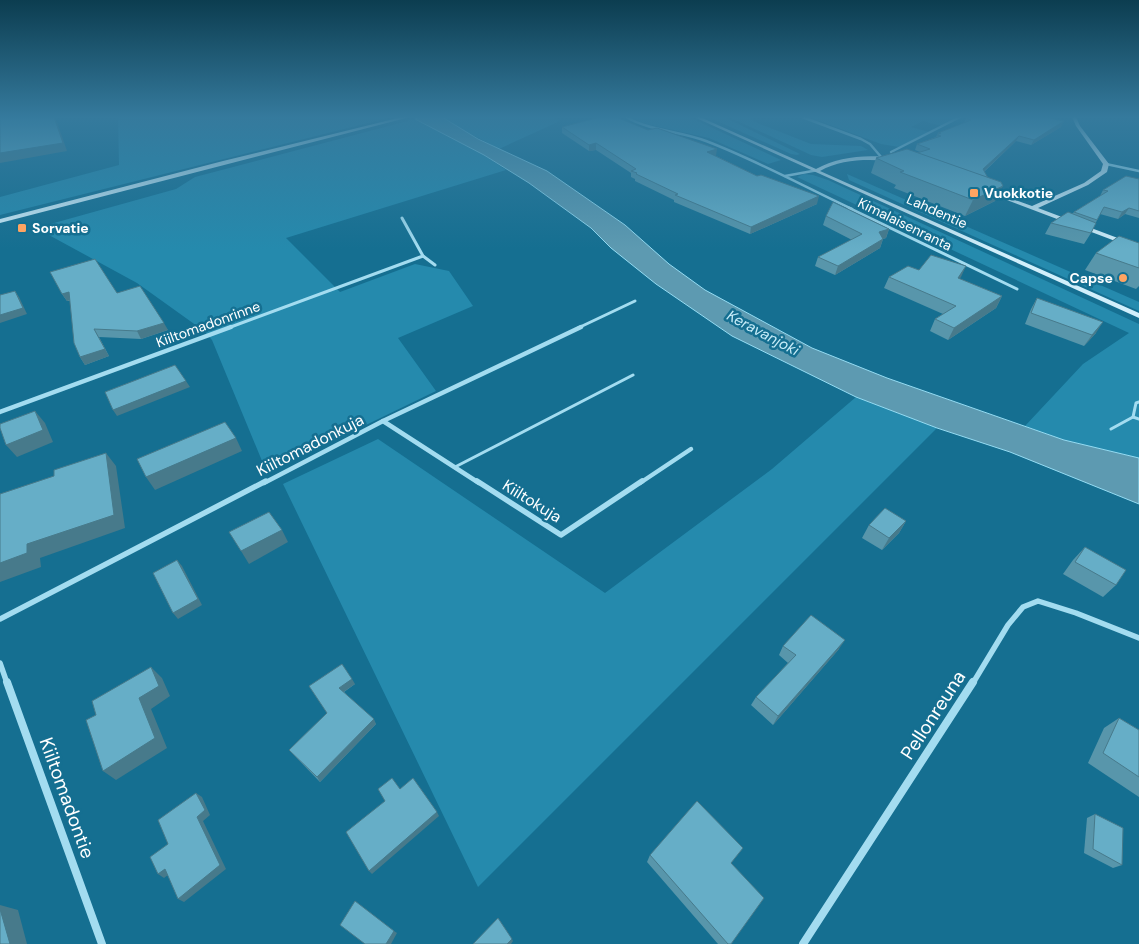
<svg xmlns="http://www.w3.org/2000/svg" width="1139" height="944" viewBox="0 0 1139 944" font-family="'DM Sans',sans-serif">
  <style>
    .green { fill: #258aad }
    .water { fill: #5d9ab1; stroke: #95dcf3 }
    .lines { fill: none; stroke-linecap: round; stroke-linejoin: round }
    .lane { stroke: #a3dcf0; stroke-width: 3 }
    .street-far4 { stroke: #a3dcf0; stroke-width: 2.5 }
    .street-far3 { stroke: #a3dcf0; stroke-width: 3 }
    .street-far2 { stroke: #a3dcf0; stroke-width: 4.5 }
    .street-far1 { stroke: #a3dcf0; stroke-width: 5.5 }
    .street { stroke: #a3dcf0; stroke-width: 8 }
    .secondary { fill: #d1effb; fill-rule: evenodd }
    .wall { fill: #5896ab }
    .shaded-wall { fill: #477a8b }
    .building { fill: #66aec7; stroke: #477a8b }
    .poi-dot { fill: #ffa462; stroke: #156f91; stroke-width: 2 }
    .labels { text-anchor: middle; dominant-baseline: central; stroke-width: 5; stroke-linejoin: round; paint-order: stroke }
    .far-poi-label { font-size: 14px; font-weight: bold; fill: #fff; stroke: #156f91; text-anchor: start }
    .far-street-label { font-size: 14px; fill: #fff; stroke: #156f91 }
    .far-water-label { font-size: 15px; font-style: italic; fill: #c7edf9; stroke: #156f91 }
    .street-label { font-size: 16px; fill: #fff; stroke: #156f91 }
    .near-street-label { font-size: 19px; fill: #fff; stroke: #156f91 }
  </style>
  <rect width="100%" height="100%" fill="#156f91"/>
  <g class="green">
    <polygon points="118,117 392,117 0,215 0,197 119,165"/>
    <polygon points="442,117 552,117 560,121 499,149 450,123"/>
    <polygon points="632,117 689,117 781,160 768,164 709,138 642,123"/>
    <polygon points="708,117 724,117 800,154 797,155 791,154"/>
    <polygon points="729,117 754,117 751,119 755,122 811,144 861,146 868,150 822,157 811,155"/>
    <polygon points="809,117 960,117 941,126 923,121 911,127 929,132 899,147 881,144"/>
    <polygon points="415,119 484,155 506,170 286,238 340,292 415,264 449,271 473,306 398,338 436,391 267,473 212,340 204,331 137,283 36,228 176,189 195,177"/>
    <polygon points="804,174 813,175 828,180 1139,324 1139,458 1064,440 1025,426 1083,364 1129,333 797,177"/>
    <polygon points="847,174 1139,302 1139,311 849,180"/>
    <polygon points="856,397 937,428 478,887 283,484 378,439 605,593 772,469"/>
  </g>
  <polygon class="water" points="421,117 442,117 478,139 547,171 625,225 669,264 705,290 812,348 887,378 1064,440 1139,458 1139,504 1010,452 937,428 856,397 732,336 656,284 611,248 591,228 529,183 484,155 415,119"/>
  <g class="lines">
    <g class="lane">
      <polyline points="1133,417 1136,403 1139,402"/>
      <polyline points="1111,429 1133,417 1139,419"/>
      <polyline points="455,467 633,375"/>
    </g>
    <g class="street-far4">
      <path d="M626,117C650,131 680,131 706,141C756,160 803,186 852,209"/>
      <polyline points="802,117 861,139 870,144 882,158"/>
      <polyline points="891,152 960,117"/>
      <polyline points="1106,164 1139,171"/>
      <polyline points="785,176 818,170"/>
    </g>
    <g class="street-far3">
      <polyline points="849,208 1017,289"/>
      <polyline points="423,256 435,265"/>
      <polyline points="228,328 423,256 402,218"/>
      <polyline points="578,328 635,301"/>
    </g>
    <g class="street-far2">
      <polyline points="0,412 231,327"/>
      <polyline points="383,421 479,483"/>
      <polyline points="264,483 383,421 581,327"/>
      <polyline points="640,483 691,449"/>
    </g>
    <g class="street-far1">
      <polyline points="477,481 561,535 642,481"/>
      <polyline points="0,619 266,481"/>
      <polyline points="0,663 7,683"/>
      <polyline points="973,683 1008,625 1023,607 1038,601 1076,613 1139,638"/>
    </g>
    <g class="street">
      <polyline points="7,682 102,944"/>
      <polyline points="803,944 973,682"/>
    </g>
    <g class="secondary">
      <polygon points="402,117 410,117 0,223 0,219 223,161"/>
      <path d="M694,117H700L816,169C838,157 867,154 892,158L893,159L890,161C867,159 841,159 820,171L1139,313V318Z"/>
      <polygon points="1072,117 1076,117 1080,126 1109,164 1107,172 1088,185 1038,208 1139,246 1139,250 983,191 988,190 1032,206 1084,183 1101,171 1103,164 1076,126"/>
    </g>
  </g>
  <g class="wall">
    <polygon points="966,118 1061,127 1031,145 1016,141 984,172 995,201 965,216 894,188 896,185 871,173 876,158 920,152 915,150 917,144 936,137 938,133 964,123"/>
    <polygon points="562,127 648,130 716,156 757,176 817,204 750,234 674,202 674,200 635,181 635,179 631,177 631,173 596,150 589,151 562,133"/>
    <polygon points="1139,179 1139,218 1125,214 1118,219 1100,214 1091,233 1084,244 1045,234 1051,223 1072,214 1074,212 1100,196 1103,190"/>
    <polygon points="826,216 889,229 886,238 883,239 880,248 835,275 815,266 818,257 852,240 823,225"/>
    <polygon points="1139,243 1139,286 1136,289 1085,270 1096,253"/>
    <polygon points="919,270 960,279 1002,296 996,308 948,340 930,331 935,319 943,314 884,288 889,277"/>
    <polygon points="117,293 168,330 141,339 99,337 109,356 85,365 80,357 70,301 67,301 62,294"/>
    <polygon points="1037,298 1096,333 1084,346 1025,324 1031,309"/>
    <polygon points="906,521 899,533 882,550 862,538 869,525"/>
    <polygon points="1085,547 1116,585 1103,597 1063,574 1073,560"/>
    <polygon points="783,646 839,649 773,725 751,705 756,697 788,663 779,655"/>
    <polygon points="355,684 344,692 376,724 320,782 289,750 327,713 309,686"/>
    <polygon points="1119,718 1139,730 1139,797 1088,763 1104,728"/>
    <polygon points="1095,814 1122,865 1113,868 1084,853 1087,818"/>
    <polygon points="650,855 731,864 731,944 718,944 647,862"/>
  </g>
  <g class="shaded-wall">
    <polygon points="54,117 57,122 67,151 0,163 0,153"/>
    <polygon points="1064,121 1061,127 1031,145 1034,140"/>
    <polygon points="1019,136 1016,141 980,175 983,169"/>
    <polygon points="596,143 596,150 589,151 589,145"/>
    <polygon points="717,149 716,156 707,152"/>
    <polygon points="1003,186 995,201 965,216 973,200"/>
    <polygon points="819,196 817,204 750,234 751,227"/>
    <polygon points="1129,208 1125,214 1118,219 1122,212"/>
    <polygon points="889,229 886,238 876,241 879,232"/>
    <polygon points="883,239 880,248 835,275 838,266"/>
    <polygon points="966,266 961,277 952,289 958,278"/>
    <polygon points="15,291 19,297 27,314 0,323 0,315"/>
    <polygon points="69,292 74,299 67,301 62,294"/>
    <polygon points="1002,296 996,308 948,340 954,328"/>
    <polygon points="1103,322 1096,333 1084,346 1092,335"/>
    <polygon points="164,323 168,330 141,339 137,331"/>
    <polygon points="94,329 109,356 85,365 80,357"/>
    <polygon points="186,381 190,387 117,416 113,410"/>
    <polygon points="35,411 45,423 53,442 17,457 6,445"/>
    <polygon points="236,438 242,451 155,490 146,477"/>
    <polygon points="106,453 116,466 125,528 40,558 41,567 0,582 0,563 27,544"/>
    <polygon points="906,521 899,533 882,550 889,538"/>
    <polygon points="282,530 288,542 249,564 241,551"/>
    <polygon points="177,560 182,566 202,605 178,619 173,613"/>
    <polygon points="845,640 839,649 773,725 778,716"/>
    <polygon points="151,667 162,678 170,696 151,709 167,748 116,780 103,771 139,698"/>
    <polygon points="352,679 355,684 342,693 339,688"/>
    <polygon points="374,719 376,724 320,782 317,777"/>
    <polygon points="196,793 202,797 210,815 203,821 226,869 184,902 178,899 197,817"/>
    <polygon points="437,812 439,816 372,874 369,871"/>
    <polygon points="165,869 172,872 164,878 158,874"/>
    <polygon points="0,905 18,910 27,944 10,944 0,909"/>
    <polygon points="394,931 397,933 391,944 386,944"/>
    <polygon points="512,939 513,941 511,944 507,944"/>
  </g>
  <g class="building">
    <polygon points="0,117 54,117 63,143 0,153"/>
    <polygon points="600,117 616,117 648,130 657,128 717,149 707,152 757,176 761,175 819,196 751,227 675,195 678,194 636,174 637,173 631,171 636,169 596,143 589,145 562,127"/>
    <polygon points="969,117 1045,117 1064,121 1034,140 1019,136 983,169 988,178 917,153 930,149 917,144 941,136 937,135 941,133 938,133 971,120 966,118"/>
    <polygon points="907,149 1001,182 1003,186 973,200 900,172 904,171 876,158"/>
    <polygon points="1126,176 1139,179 1139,211 1129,208 1122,212 1104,207 1097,220 1074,212 1108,191 1103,190"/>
    <polygon points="833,202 889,229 879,232 883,239 838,266 818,257 862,234 826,216"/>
    <polygon points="1068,212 1096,223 1091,233 1051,223"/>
    <polygon points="1119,236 1139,243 1139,268 1096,253"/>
    <polygon points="931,255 966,266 958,278 1002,296 954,328 935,319 956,306 889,277 908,266 919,270"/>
    <polygon points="95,259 117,293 140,286 164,323 137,331 94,329 105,349 80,357 74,343 69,292 62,294 50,272"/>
    <polygon points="15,291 23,308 0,315 0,295"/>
    <polygon points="1037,298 1103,322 1092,335 1031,313"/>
    <polygon points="175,365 186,381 113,410 105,392"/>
    <polygon points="35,411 43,430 6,445 0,428 0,424"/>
    <polygon points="225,422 236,438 146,477 137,459"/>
    <polygon points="106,453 114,515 27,544 27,553 0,563 0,494 54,476 54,470"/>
    <polygon points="885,508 906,521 889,538 869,525"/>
    <polygon points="269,512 282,530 241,551 229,532"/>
    <polygon points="1085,547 1126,570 1116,585 1075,562"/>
    <polygon points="177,560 198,599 173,613 153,573"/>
    <polygon points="811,615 845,640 778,716 756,697 796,655 783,646"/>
    <polygon points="342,664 352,679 339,688 374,719 317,777 289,750 327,713 309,686"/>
    <polygon points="151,667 159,686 139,698 155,738 103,771 86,720 96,715 92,701"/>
    <polygon points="1119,718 1139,730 1139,777 1103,753"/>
    <polygon points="392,778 400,789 413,778 437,812 369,871 346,832 385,801 378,789"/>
    <polygon points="196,793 205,810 197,817 220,865 178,899 165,869 158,874 150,857 168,844 158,820"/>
    <polygon points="697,801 743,848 731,863 764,898 731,944 728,944 650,855"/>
    <polygon points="1095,814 1123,828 1122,865 1093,849"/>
    <polygon points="355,901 394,931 386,944 365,944 340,925"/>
    <polygon points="0,909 10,944 0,944"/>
    <polygon points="498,918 512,939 507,944 473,944"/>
  </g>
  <linearGradient id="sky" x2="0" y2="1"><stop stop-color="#0c3d50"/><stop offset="0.47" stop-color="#357a9d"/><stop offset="1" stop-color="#357a9d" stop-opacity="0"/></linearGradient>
  <rect width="1139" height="249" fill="url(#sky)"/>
  <g class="poi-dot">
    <rect x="969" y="188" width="10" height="10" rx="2.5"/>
    <rect x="17" y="223" width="10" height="10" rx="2.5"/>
    <circle cx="1123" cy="278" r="5"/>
  </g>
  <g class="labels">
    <g class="far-poi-label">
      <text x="984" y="193">Vuokkotie</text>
      <text x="32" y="228">Sorvatie</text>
      <text x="1113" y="278" text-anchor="end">Capse</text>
    </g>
    <g class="far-street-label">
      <text transform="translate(937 211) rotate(24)">Lahdentie</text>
      <text transform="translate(905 224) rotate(26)">Kimalaisenranta</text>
      <text transform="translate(208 324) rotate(-20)">Kiiltomadonrinne</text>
    </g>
    <g class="far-water-label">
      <text transform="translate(763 333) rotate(28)">Keravanjoki</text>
    </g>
    <g class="street-label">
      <text transform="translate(310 445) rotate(-27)">Kiiltomadonkuja</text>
      <text transform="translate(532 501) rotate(32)">Kiiltokuja</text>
    </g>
    <g class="near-street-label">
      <text transform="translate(933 715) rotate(-57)">Pellonreuna</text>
      <text transform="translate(67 798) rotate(70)">Kiiltomadontie</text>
    </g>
  </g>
</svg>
